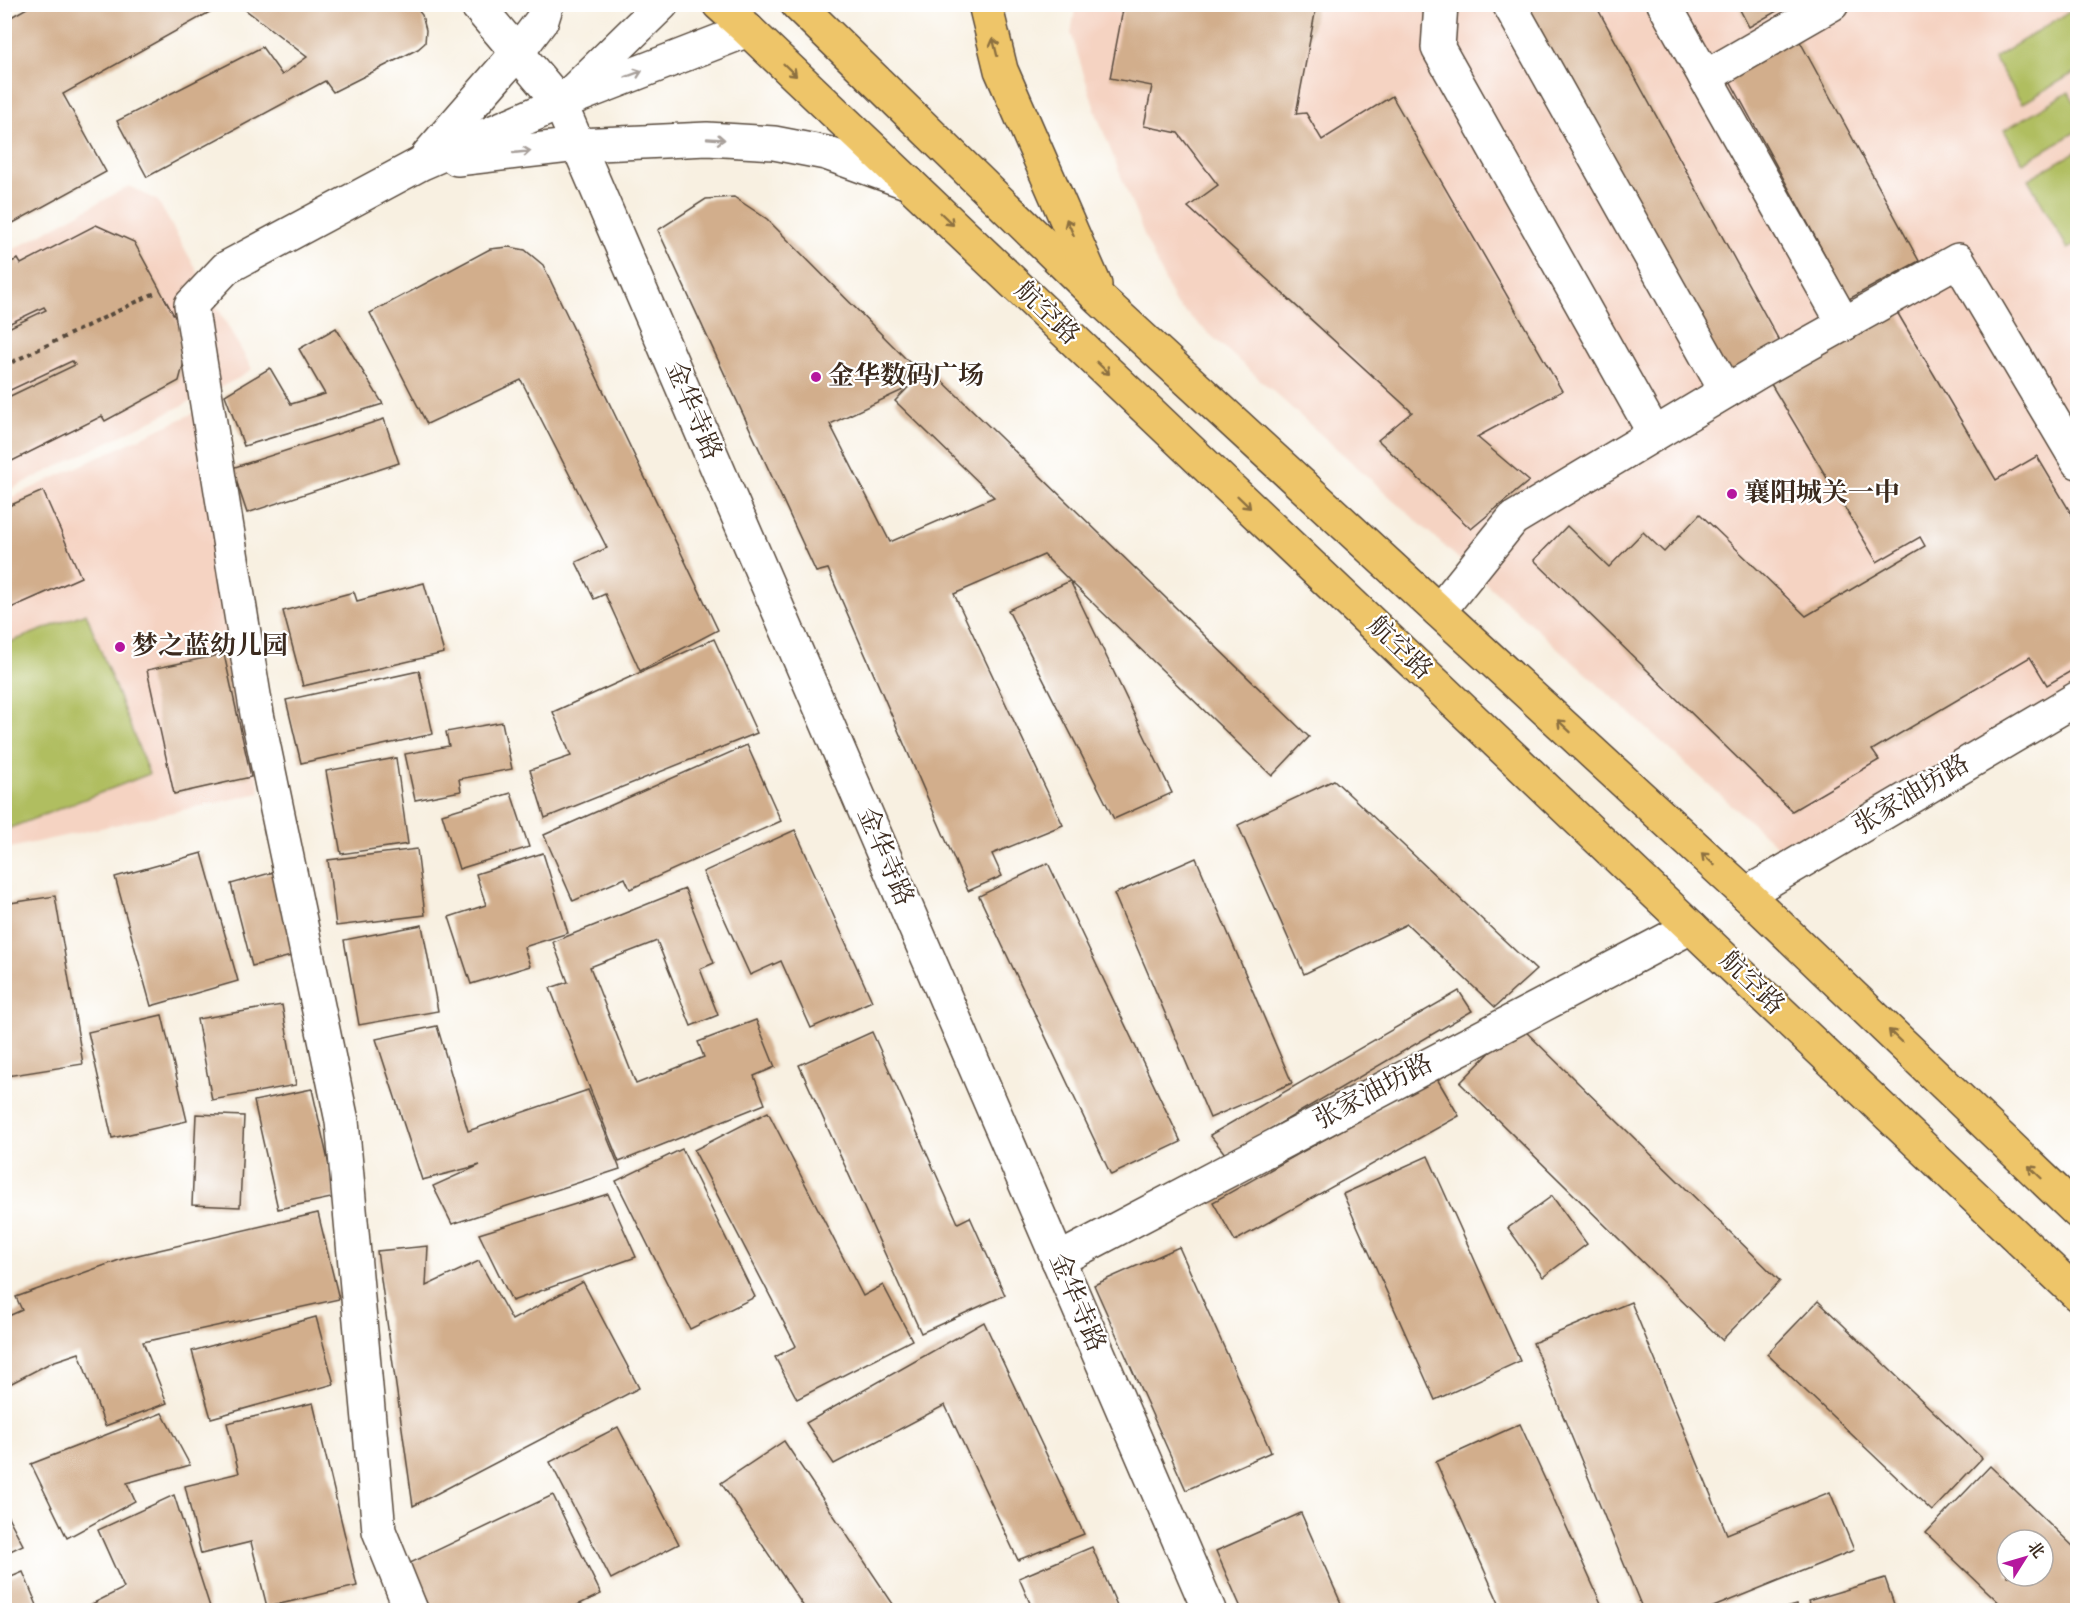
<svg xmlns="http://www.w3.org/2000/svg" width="2082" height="1615" viewBox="0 0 2082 1615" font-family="'Sorts Mill Goudy','Noto Serif SC',serif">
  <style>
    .built { fill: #f5d3c2 }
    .green { fill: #b0be60; stroke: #76743f; stroke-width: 1.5 }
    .building { fill: #d2ae8c; fill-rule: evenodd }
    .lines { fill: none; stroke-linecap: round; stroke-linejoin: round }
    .minor-casing { stroke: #57483b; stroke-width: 36 }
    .major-casing { stroke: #57483b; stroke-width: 36 }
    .path { stroke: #57483b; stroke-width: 4; stroke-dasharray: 4.5 4.5; stroke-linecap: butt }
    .minor { stroke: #fff; stroke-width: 33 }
    .major { stroke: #eec569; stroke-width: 33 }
    .oneway { stroke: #8c7040 }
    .oneway2 { stroke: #a79f9a }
    .poi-dot { fill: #b5179e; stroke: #fff; stroke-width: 2 }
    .labels { text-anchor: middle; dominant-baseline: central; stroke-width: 4.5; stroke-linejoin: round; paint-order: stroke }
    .street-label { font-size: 26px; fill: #3b2a1e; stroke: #fff }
    .poi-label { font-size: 26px; font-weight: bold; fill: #3b2a1e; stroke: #fff; text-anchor: start }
  </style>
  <rect width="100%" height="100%" fill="#fff"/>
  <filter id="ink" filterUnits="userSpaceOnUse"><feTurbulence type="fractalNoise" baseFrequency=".0167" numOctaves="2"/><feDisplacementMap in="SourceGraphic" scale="12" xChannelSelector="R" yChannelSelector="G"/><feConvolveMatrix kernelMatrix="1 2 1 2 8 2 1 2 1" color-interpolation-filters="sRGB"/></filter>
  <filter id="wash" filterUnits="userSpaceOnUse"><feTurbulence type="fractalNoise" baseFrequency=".008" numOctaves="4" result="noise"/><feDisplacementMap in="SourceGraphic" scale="24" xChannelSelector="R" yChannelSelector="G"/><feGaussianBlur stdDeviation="1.35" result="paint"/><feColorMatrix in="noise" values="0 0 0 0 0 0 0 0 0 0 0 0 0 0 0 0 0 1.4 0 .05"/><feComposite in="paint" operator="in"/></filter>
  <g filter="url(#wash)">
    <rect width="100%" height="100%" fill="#f8f0e1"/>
    <g class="built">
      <polygon points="1076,4 2077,5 2077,685 1788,856 1175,303 1147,242 1096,113 1071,33"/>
      <polygon points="129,186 158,201 252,369 239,378 5,492 5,254"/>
      <polygon points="196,412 260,793 5,849 4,501"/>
    </g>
    <g class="green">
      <polygon points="2077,7 2077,71 2022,104 1994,58"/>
      <polygon points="2069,92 2077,107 2077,131 2023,163 2004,130"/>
      <polygon points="2077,151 2077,244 2068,249 2028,179"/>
      <polygon points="86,613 149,774 5,830 5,644"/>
    </g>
    <g id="blocks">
      <g class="building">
        <polygon points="34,4 215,4 217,8 63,94 106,172 4,228 4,21"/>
        <polygon points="238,4 413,4 422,15 426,30 425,43 418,49 333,92 325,81 147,177 117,121 262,47 282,75 307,57"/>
        <polygon points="1124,4 1298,4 1316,8 1296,114 1306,113 1322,140 1392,96 1562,391 1477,437 1529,481 1471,529 1378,440 1412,412 1188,207 1218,185 1178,133 1144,126 1152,86 1110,78"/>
        <polygon points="1523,4 1595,4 1781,344 1725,375"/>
        <polygon points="1737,4 1789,4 1749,27"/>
        <polygon points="1797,36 1919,261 1849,299 1727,75"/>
        <polygon points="734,197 767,219 910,363 903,390 830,424 890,542 994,497 895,401 928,367 1309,737 1272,776 1070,581 1172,793 1114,819 1008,610 1070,581 1044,555 954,594 1063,825 992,854 1002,876 968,891 828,569 816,572 658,230 706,199"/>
        <polygon points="96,225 134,242 189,343 179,381 105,421 102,416 4,465 4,399 75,365 72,361 4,393 4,330 46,310 44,307 4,326 4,265 18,259 21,264"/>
        <polygon points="509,247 525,250 543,265 718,630 640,671 605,594 594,599 576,562 607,548 521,380 427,424 370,313 490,249"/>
        <polygon points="1890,300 1996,480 2037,456 2078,525 2078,667 2047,685 2030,657 1872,750 1879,760 1792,811 1534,560 1567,526 1609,567 1643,532 1664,552 1700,514 1806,616 1925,546 1920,537 1877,562 1765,374"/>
        <polygon points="336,328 383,404 244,446 225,395 270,368 291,404 325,394 299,349"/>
        <polygon points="384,419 399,463 247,513 232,468"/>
        <polygon points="43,491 81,577 4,611 4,508"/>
        <polygon points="424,583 444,653 303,686 283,611 354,592 357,601"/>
        <polygon points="714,639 757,733 545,818 530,770 571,756 553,712"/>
        <polygon points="224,654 251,777 174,794 147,670"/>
        <polygon points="419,671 433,734 301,763 286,700"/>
        <polygon points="502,722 512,769 459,779 461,791 415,800 405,754 449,746 446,732"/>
        <polygon points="747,745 781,821 630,889 625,878 573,901 544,835"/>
        <polygon points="396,758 408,844 341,854 326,771"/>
        <polygon points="1334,780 1536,970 1495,1007 1407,924 1304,974 1238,825"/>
        <polygon points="511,793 529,847 459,869 442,814"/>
        <polygon points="795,830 872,1001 811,1028 781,961 750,975 703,872"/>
        <polygon points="417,849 425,915 336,926 328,860"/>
        <polygon points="202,853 238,981 151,1006 115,877"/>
        <polygon points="543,853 568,933 524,947 530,966 471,984 449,917 486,905 476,874"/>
        <polygon points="1196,858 1292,1083 1210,1118 1114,894"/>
        <polygon points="1048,863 1181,1142 1111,1175 979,896"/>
        <polygon points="274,872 295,955 252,966 231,884"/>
        <polygon points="685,889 714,963 700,969 718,1015 691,1026 657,941 590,967 636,1084 704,1057 698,1042 756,1020 775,1067 754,1076 765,1104 619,1162 550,988 568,982 553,942"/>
        <polygon points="55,896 83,1064 7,1076 4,1064 4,904"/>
        <polygon points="422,925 438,1011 359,1025 344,940"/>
        <polygon points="1459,991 1472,1011 1226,1155 1210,1135"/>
        <polygon points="282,1005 296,1085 212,1100 197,1019"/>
        <polygon points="162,1015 187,1121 112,1138 88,1032"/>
        <polygon points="1518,1024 1780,1281 1722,1340 1460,1083"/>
        <polygon points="437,1026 468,1131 588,1090 620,1169 452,1224 433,1186 480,1165 422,1180 376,1039"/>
        <polygon points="872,1032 958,1223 970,1217 1005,1295 921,1333 799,1065"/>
        <polygon points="1436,1077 1459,1116 1235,1241 1213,1202"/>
        <polygon points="312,1089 336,1197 278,1209 254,1101"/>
        <polygon points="768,1112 863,1296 883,1285 912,1340 797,1399 775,1357 796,1346 694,1150"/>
        <polygon points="196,1114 244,1116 240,1207 192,1205"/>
        <polygon points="682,1149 755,1297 690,1329 616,1181"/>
        <polygon points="1428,1156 1520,1361 1435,1400 1343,1194"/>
        <polygon points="608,1194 636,1257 512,1301 479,1234"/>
        <polygon points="1552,1196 1587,1244 1543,1277 1508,1228"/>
        <polygon points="318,1213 339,1299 143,1342 167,1403 105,1426 79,1353 52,1362 4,1387 4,1318 22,1310 16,1297 125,1258"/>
        <polygon points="428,1246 426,1286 479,1261 512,1320 583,1282 639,1388 413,1506 377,1251"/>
        <polygon points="1179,1247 1271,1452 1186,1490 1094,1285"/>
        <polygon points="1818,1301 1982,1458 1932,1511 1767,1354"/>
        <polygon points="1631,1302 1727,1534 1830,1492 1854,1550 1706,1610 1643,1610 1533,1343"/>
        <polygon points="316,1317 334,1384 211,1418 192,1351"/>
        <polygon points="984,1322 1084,1534 1018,1560 945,1405 834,1464 806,1423"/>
        <polygon points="313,1403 357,1586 267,1607 251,1542 201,1554 185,1486 239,1473 227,1423"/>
        <polygon points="162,1413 190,1465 127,1483 135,1501 67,1538 31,1464"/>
        <polygon points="1520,1424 1604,1610 1502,1610 1436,1462"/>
        <polygon points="618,1427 679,1544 611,1579 550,1462"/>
        <polygon points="784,1441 897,1610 806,1610 721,1483"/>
        <path d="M1990,1466L2078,1551V1610H2007L1926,1533ZM2007,1540H2043V1576H2007Z"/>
        <polygon points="174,1495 211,1610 87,1610 86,1607 124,1588 98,1530"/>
        <polygon points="553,1495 601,1594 567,1610 430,1610 408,1564"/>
        <polygon points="4,1509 23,1545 4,1554"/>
        <polygon points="1301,1513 1344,1610 1242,1610 1216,1551"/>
        <polygon points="1092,1547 1119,1610 1033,1610 1019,1578"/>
        <polygon points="23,1572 39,1610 4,1610 4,1580"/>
        <polygon points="1885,1578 1896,1610 1811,1610 1808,1601"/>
        <polygon points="1796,1605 1797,1610 1778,1610"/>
      </g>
    </g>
  </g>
  <g filter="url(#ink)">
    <use href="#blocks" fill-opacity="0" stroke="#57483b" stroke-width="1.5"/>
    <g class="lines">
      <g class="minor-casing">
        <g id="minor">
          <polyline points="476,4 560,103 1209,1610"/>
          <polyline points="1441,4 1438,48 1654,433"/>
          <polyline points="1509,4 1726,391"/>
          <polyline points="1664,4 1844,324"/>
          <polyline points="1705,77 1832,4"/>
          <polyline points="570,94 662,4"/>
          <polyline points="428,155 517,53 542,20 547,4"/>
          <polyline points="457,159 578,145 707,139 774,143 826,153 909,183"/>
          <polyline points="1439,611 1513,519 1760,371 1958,260 2078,462"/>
          <polyline points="1746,894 2078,698"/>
          <polyline points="1058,1260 1691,927"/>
          <polyline points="411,1610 379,1531 342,1121 257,714 191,305 226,268 422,163 560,103 748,30"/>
        </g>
      </g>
      <g class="major-casing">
        <g id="major">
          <polyline points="719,4 748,30 2078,1295"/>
          <polyline points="797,4 1101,300 1746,894 2078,1212"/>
          <polyline points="985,4 1001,70 1095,285"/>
        </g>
      </g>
      <polyline class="path" points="4,366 155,293"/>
      <use href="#minor" class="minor"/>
      <use href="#major" class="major"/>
    </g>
    <defs><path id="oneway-shaft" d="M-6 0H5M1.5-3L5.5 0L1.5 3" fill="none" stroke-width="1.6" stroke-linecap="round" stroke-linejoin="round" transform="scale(1.5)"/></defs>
    <g class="oneway">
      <use href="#oneway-shaft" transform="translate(995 47) rotate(-104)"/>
      <use href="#oneway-shaft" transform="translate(790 70) rotate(44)"/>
      <use href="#oneway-shaft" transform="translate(947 219) rotate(44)"/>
      <use href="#oneway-shaft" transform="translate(1070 227) rotate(-114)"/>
      <use href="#oneway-shaft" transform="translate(1103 368) rotate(44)"/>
      <use href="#oneway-shaft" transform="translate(1244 502) rotate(44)"/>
      <use href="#oneway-shaft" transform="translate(1564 726) rotate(-137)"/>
      <use href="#oneway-shaft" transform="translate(1708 859) rotate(-137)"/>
      <use href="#oneway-shaft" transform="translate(1895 1036) rotate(-136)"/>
      <use href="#oneway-shaft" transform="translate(2035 1172) rotate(-136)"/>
    </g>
    <g class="oneway2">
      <use href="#oneway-shaft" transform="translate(634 74) rotate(-21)"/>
      <use href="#oneway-shaft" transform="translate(716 139) rotate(4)"/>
      <use href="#oneway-shaft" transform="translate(522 152) rotate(-6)"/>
    </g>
  </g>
  <g class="poi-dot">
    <circle cx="816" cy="377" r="6"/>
    <circle cx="1732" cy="494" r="6"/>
    <circle cx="120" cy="647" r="6"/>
  </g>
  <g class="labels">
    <g class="street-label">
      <text transform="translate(1046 314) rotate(44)">航空路</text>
      <text transform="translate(692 411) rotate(67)">金华寺路</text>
      <text transform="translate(1399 649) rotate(44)">航空路</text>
      <text transform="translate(1912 796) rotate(-31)">张家油坊路</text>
      <text transform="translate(884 857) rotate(67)">金华寺路</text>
      <text transform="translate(1751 984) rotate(44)">航空路</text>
      <text transform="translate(1374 1093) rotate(-28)">张家油坊路</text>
      <text transform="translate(1076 1303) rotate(67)">金华寺路</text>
    </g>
    <g class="poi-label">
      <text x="828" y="377">金华数码广场</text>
      <text x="1744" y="494">襄阳城关一中</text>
      <text x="132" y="647">梦之蓝幼儿园</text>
    </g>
  </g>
  <rect width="2082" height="1615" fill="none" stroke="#fff" stroke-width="24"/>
  <g transform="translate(2025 1558) rotate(53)"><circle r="28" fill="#ffffff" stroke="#b1aaa5" stroke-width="1.5"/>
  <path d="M0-4.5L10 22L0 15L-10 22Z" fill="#b5179e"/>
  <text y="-9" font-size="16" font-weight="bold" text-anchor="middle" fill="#3b2a1e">北</text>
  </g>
</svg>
